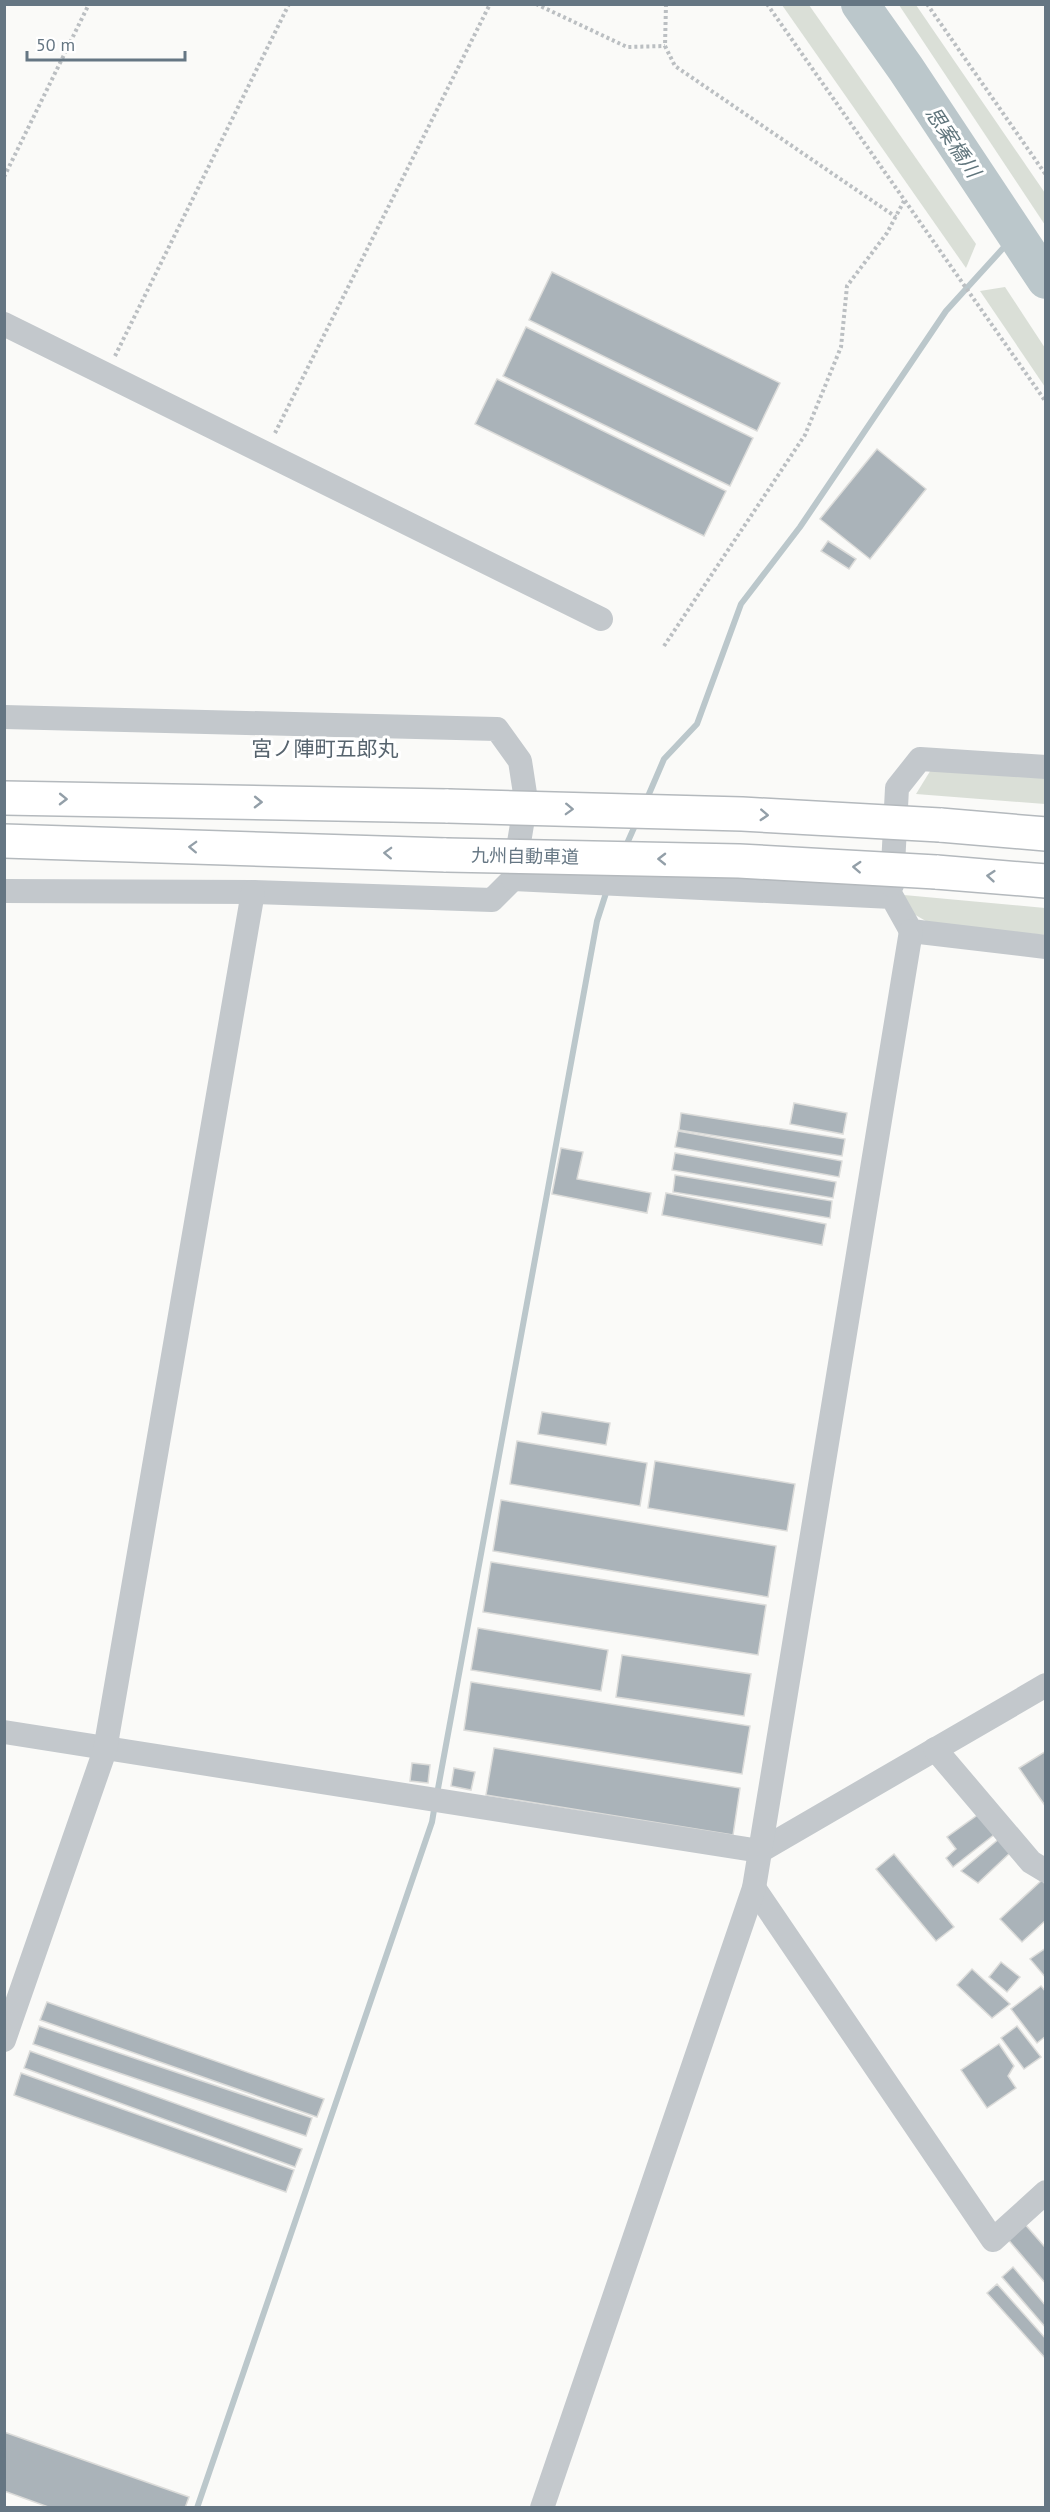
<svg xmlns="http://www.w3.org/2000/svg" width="1050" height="2512" viewBox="0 0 1050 2512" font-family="'PT Sans','Noto Sans JP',sans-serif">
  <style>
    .green { fill: #dadfd7 }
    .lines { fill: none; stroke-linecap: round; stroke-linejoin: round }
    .stream { stroke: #bbc7cb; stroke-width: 6 }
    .river { stroke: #bbc7cb; stroke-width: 38 }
    .building { fill: #aab3b9; stroke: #dcdcda; stroke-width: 1.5 }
    .highway-casing { stroke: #b4b9bd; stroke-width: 36 }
    .path { stroke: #bbbfc2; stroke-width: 4; stroke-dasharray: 3 3; stroke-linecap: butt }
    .minor { stroke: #c3c8cc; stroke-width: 24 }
    .highway { stroke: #fff; stroke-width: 33 }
    .highway-bridge-casing { stroke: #b4b9bd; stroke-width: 36; stroke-linecap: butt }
    .highway-bridge { stroke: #fff; stroke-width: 33 }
    .oneway { stroke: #939fa8 }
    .labels { text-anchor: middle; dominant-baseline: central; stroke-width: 6; stroke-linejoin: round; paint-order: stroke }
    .street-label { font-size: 18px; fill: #657683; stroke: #fff }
    .water-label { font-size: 20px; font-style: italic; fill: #60757c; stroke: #fff }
    .quarter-label { font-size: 21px; fill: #57646e; stroke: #fff }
  </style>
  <rect width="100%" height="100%" fill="#fafaf8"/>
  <g class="green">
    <polygon points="782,5 809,5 976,244 966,268"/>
    <polygon points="899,5 916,5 1045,193 1045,225"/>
    <polygon points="1005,287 1045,348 1045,387 980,291"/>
    <polygon points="932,768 1045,777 1045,804 916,794"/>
    <polygon points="904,895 1045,908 1045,935 931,924 912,913"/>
  </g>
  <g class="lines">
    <g class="stream">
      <polyline points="646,801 664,759 697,724 741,604 800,527 946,311 1016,234"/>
      <polyline points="625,848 637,821"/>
      <polyline points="437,1794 597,921 607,890"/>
      <polyline points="197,2508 432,1822 435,1804"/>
    </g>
    <polyline class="river" points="860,4 906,69 1046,280"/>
  </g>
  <g class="building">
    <polygon points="552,272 780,383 757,431 529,320"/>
    <polygon points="526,327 753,438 730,486 503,376"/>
    <polygon points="497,379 726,491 704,536 475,424"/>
    <polygon points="877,449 926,489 870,559 820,519"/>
    <polygon points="828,541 856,559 849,569 821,551"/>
    <polygon points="794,1103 847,1113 843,1134 790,1124"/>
    <polygon points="681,1113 845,1139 842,1156 679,1130"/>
    <polygon points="678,1131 842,1161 839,1177 675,1147"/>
    <polygon points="561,1148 583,1152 577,1179 651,1193 647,1213 552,1194"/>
    <polygon points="675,1153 836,1182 833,1198 672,1170"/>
    <polygon points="675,1175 832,1201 830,1218 673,1192"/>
    <polygon points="666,1193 826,1224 822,1245 662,1215"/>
    <polygon points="542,1412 610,1423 606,1445 538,1434"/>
    <polygon points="517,1441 647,1463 640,1506 510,1484"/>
    <polygon points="655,1461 795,1484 787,1531 648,1508"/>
    <polygon points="501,1500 776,1546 768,1597 493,1551"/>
    <polygon points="491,1562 766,1605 758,1655 483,1612"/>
    <polygon points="478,1628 608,1650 601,1691 471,1670"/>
    <polygon points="622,1655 751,1674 744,1716 616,1697"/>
    <polygon points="471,1682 750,1726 742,1774 464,1730"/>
    <polygon points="494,1748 740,1788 733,1835 486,1795"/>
    <polygon points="1046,1751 1046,1807 1019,1768"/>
    <polygon points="412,1763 430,1765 428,1783 410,1781"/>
    <polygon points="454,1768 475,1772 471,1790 451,1786"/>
    <polygon points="979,1814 995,1834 953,1867 946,1858 956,1849 947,1837"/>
    <polygon points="1000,1838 1012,1851 978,1883 961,1871"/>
    <polygon points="894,1854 954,1927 936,1941 876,1869"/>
    <polygon points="1042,1880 1046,1885 1046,1920 1022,1942 1000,1919"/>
    <polygon points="1046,1948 1046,1978 1030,1959"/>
    <polygon points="1001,1962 1020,1977 1007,1992 989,1977"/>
    <polygon points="972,1969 1010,2004 992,2018 957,1985"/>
    <polygon points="1041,1986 1046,1992 1046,2036 1037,2043 1011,2009"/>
    <polygon points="47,2002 324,2099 317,2117 40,2020"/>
    <polygon points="39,2026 312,2118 306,2136 33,2044"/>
    <polygon points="1017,2026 1041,2057 1024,2069 1001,2038"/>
    <polygon points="999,2044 1014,2066 1008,2076 1016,2088 987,2108 961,2070"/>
    <polygon points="30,2051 302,2149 295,2167 24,2068"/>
    <polygon points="21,2073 294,2170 286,2192 14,2095"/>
    <polygon points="1023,2222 1044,2246 1046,2245 1046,2284 1006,2237"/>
    <polygon points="1013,2267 1046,2306 1046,2328 1002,2277"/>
    <polygon points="997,2284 1046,2339 1046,2359 987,2293"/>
    <polygon points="4,2432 189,2497 185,2508 51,2508 4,2491"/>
  </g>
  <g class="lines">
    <g class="highway-casing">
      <g id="highway">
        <polyline points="4,798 448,806"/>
        <polyline points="940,825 1046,834"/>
        <polyline points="4,841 446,855"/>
        <polyline points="936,872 1046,881"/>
      </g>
    </g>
    <g class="path">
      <polyline points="536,4 627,47 665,46"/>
      <polyline points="666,4 665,46 675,66 896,217"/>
      <polyline points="767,4 1046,402"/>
      <polyline points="927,4 1046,175"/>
      <polyline points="4,177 89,4"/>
      <polyline points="115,356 289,4"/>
      <polyline points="275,433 490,4"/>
      <polyline points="664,646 805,435 841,347 847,286 887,233 904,201"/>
    </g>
    <g class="minor">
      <polyline points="4,324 601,619"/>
      <polyline points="4,717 497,729 520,761 526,800 513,879 492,900 253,892 4,891"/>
      <polyline points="513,879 892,897 911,931 1046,947"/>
      <polyline points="892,885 897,788 920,759 1046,767"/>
      <polyline points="4,1732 760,1851 1046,1685"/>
      <polyline points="935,1749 1031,1862 1046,1871"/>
      <polyline points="754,1888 993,2240 1046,2192"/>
      <polyline points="4,2040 105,1750 253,892"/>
      <polyline points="542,2508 754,1888 911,931"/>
    </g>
    <use href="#highway" class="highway"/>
    <g class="highway-bridge-casing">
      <g id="highway-bridge">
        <polyline points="448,806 742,814 940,825"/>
        <polyline points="446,855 739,861 936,872"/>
      </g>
    </g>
    <use href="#highway-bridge" class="highway-bridge"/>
  </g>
  <defs><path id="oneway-chevron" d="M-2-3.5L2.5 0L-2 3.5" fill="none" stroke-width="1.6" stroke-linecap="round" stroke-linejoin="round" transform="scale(1.5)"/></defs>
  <g class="oneway">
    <use href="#oneway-chevron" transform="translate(63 799) rotate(1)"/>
    <use href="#oneway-chevron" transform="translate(258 802) rotate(1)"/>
    <use href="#oneway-chevron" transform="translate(569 809) rotate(2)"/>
    <use href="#oneway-chevron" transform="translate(764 815) rotate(3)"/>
    <use href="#oneway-chevron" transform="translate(193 847) rotate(-178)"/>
    <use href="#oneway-chevron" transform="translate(388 853) rotate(-178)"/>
    <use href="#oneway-chevron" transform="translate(662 859) rotate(-179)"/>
    <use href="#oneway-chevron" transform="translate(857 867) rotate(-177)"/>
    <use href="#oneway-chevron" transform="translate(991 876) rotate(-175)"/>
  </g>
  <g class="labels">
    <g class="street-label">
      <text transform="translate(525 856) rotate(1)">九州自動車道</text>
    </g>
    <g class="water-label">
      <text transform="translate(953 142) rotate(56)">思案橋川</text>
    </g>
    <g class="quarter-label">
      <text x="325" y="748">宮ノ陣町五郎丸</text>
    </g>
  </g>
  <rect width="1050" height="2512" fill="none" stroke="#657683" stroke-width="12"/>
  <path d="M27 51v9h158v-9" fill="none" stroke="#657683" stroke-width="3"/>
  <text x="36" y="51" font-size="18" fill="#657683" stroke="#ffffff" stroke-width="4.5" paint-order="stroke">50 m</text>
</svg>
